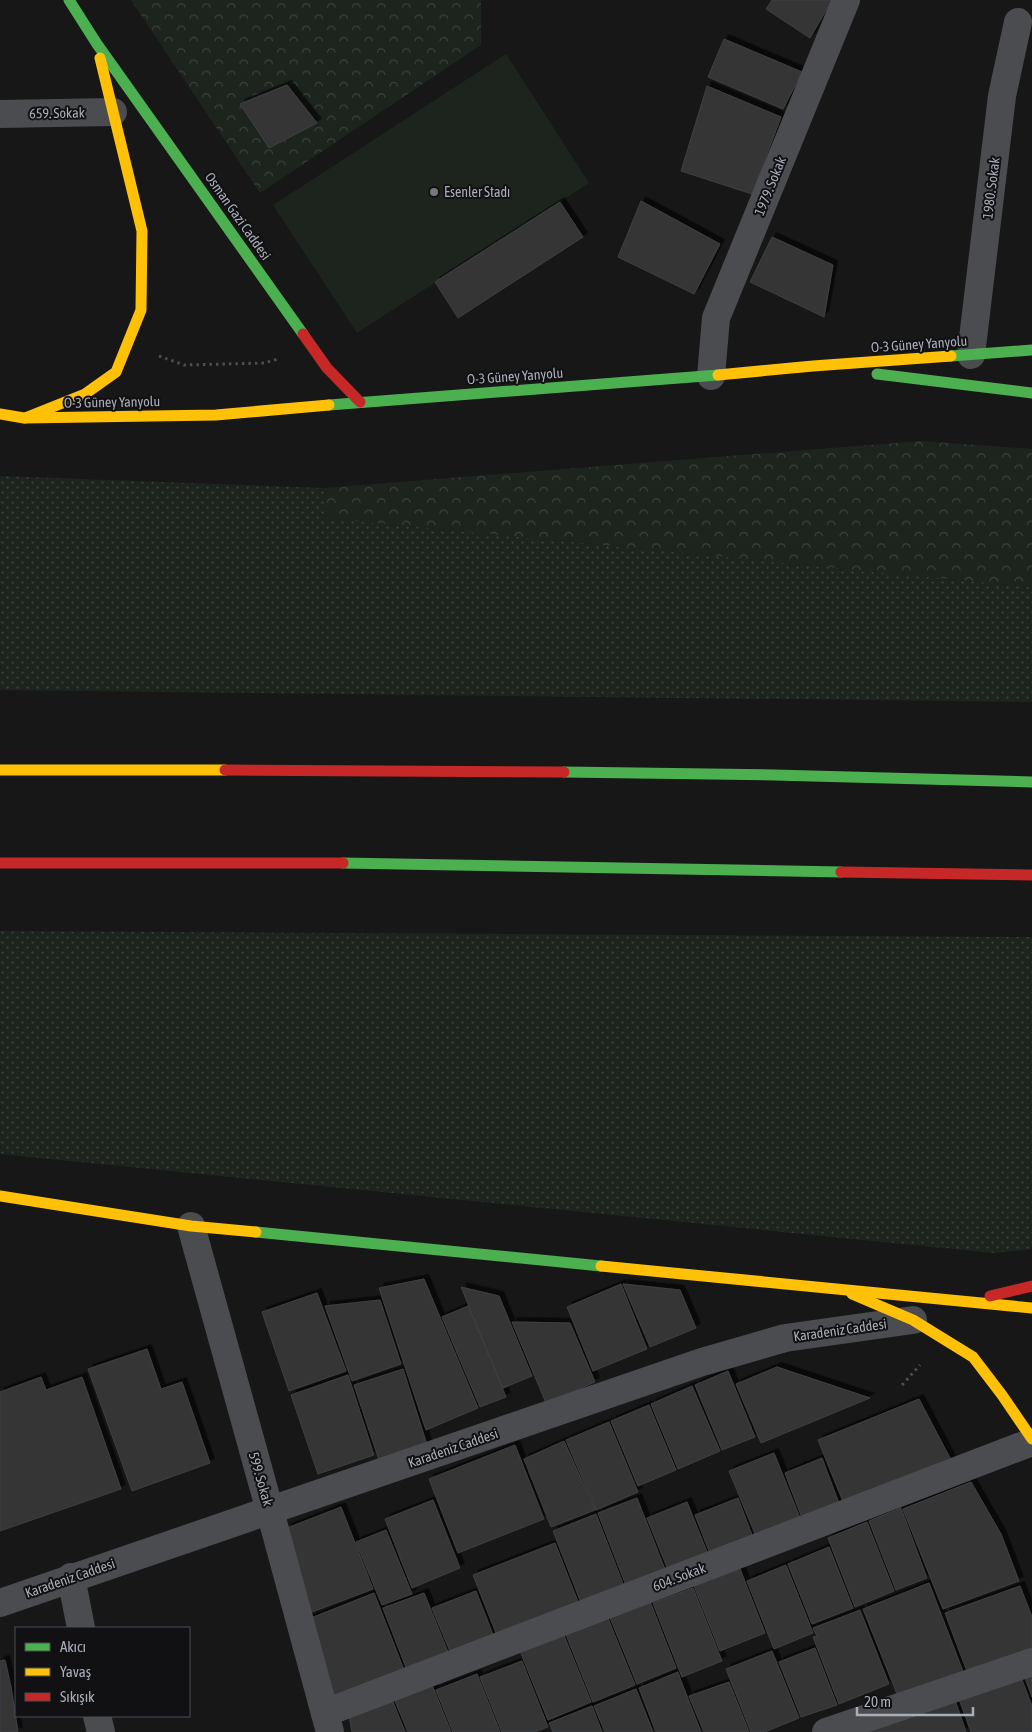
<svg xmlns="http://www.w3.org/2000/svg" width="1032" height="1732" viewBox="0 0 1032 1732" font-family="'Asap Condensed',sans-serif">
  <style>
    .grass { fill: url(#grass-dots) }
    .forest { fill: url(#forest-crowns) }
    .pitch { fill: #1d241e }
    .building { fill: #353536; stroke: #3f4043; filter: url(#shadow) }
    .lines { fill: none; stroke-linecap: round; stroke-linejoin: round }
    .path { stroke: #4d4e52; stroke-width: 3; stroke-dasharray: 2.5 4; stroke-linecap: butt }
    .street { stroke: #4b4c50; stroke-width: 28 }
    .fast { stroke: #4caf50; stroke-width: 11 }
    .slow { stroke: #ffc107; stroke-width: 11 }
    .jam { stroke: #c62828; stroke-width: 11 }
    .poi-dot { fill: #757880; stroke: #111113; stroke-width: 2 }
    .labels { text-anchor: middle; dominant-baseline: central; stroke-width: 4; stroke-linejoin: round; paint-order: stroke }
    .street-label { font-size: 14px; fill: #a8adb8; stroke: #111113 }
    .poi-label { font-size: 14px; fill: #a8adb8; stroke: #111113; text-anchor: start }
  </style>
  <defs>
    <pattern id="grass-dots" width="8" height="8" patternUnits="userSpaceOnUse" patternTransform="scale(1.25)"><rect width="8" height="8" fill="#1d241e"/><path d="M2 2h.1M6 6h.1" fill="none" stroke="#3b413d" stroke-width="1.8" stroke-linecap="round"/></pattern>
    <pattern id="forest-crowns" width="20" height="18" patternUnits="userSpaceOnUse" patternTransform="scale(1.25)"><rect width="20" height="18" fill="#1d241e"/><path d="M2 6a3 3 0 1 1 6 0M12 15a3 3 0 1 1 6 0" fill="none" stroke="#3b413d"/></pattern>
    <filter id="shadow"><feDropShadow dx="4.5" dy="-4.5" stdDeviation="0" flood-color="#0009"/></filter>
  </defs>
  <rect width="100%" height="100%" fill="#171717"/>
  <g class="grass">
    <polygon points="0,476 324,488 326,518 1032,587 1032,702 0,690"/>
    <polygon points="0,931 1032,937 1032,1249 994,1253 0,1154"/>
  </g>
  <g class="forest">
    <polygon points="131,0 481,0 481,45 260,193"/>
    <polygon points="920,441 1032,449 1032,587 325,518 324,488"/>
  </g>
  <polygon class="pitch" points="506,54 589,183 357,333 273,205"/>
  <g class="building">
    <polygon points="772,0 832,0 810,38 766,9"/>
    <polygon points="724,39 802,72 783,109 708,77"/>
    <polygon points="287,85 317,123 269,148 240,104"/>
    <polygon points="707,86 781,117 752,194 681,171"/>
    <polygon points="641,201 720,244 694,294 618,257"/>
    <polygon points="560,202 583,237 458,318 435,282"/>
    <polygon points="772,237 833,265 824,317 750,282"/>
    <polygon points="424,1279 478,1408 426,1430 379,1288"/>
    <polygon points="621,1284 647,1349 593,1371 567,1307"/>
    <polygon points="623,1284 680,1290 696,1328 650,1347"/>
    <polygon points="461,1287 499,1296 532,1376 503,1388"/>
    <polygon points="317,1293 346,1371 289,1391 262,1312"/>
    <polygon points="380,1300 401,1364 352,1381 325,1306"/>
    <polygon points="468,1306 506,1397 480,1407 442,1317"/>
    <polygon points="512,1322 570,1323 595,1382 546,1403"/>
    <polygon points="147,1349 161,1389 182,1382 210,1463 132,1491 88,1369"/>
    <polygon points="777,1367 870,1398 761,1443 736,1384"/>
    <polygon points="403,1369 428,1448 380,1463 354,1385"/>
    <polygon points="728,1371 755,1437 722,1450 695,1385"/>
    <polygon points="348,1375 374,1455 318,1474 291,1395"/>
    <polygon points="41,1377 46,1390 82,1377 121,1489 0,1531 0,1392"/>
    <polygon points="692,1386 720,1451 678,1469 651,1404"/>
    <polygon points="919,1399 951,1460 844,1504 818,1440"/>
    <polygon points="649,1405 676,1470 638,1486 611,1421"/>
    <polygon points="609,1422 638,1492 596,1510 566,1440"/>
    <polygon points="564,1441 595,1510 551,1527 524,1459"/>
    <polygon points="515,1445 544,1519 458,1553 429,1479"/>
    <polygon points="774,1453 802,1523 758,1541 729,1471"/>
    <polygon points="822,1458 840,1506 804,1523 785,1473"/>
    <polygon points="971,1482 1001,1534 1019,1581 943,1609 903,1509"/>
    <polygon points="637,1498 666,1572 627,1588 598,1513"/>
    <polygon points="738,1498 755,1543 711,1556 695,1515"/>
    <polygon points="433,1500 460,1568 412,1588 385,1519"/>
    <polygon points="687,1502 709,1557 669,1572 647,1518"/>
    <polygon points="341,1507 373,1589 304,1615 287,1528"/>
    <polygon points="901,1508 927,1578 896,1590 869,1521"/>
    <polygon points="596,1514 625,1589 582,1605 553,1531"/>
    <polygon points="867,1522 894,1591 855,1607 828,1538"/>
    <polygon points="386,1530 412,1594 382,1605 356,1542"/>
    <polygon points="555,1543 580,1607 498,1638 473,1575"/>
    <polygon points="829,1547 853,1608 812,1624 788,1564"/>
    <polygon points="786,1565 813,1633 774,1649 747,1581"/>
    <polygon points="740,1569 765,1633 720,1651 694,1586"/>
    <polygon points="929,1583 964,1674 899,1699 863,1609"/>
    <polygon points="1020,1586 1032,1617 1032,1649 968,1674 945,1613"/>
    <polygon points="693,1588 722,1661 682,1677 653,1603"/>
    <polygon points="476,1591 495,1640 452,1656 432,1608"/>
    <polygon points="374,1593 404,1670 329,1700 306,1620"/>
    <polygon points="424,1593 450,1657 407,1670 383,1608"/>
    <polygon points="649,1599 676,1668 637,1684 609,1615"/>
    <polygon points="860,1610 889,1684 839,1704 813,1637 817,1636 813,1628"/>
    <polygon points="607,1616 635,1685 593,1702 565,1632"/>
    <polygon points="563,1633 591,1702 548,1720 520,1651"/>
    <polygon points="815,1648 837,1705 801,1717 779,1662"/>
    <polygon points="772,1651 799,1718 765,1732 751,1732 726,1669"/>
    <polygon points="5,1660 11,1687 18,1732 0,1732 0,1661"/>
    <polygon points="522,1661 548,1727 535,1732 502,1732 480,1677"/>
    <polygon points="678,1672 681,1681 701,1732 656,1732 639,1688"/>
    <polygon points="477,1674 500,1732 453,1732 436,1690"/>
    <polygon points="1032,1676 1032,1697 1025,1678"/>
    <polygon points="1022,1680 1032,1706 1032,1732 971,1732 959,1699"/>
    <polygon points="729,1682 749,1732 704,1732 689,1696"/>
    <polygon points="432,1685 451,1732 408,1732 395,1701"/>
    <polygon points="636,1689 653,1732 605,1732 594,1706"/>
    <polygon points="955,1700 966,1732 867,1732"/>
    <polygon points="393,1702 405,1732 352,1732 349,1716"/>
    <polygon points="592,1706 602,1732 553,1732 549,1723"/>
  </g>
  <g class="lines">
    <g class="path">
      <polyline points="159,356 184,365 264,363 278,359"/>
      <polyline points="902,1385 920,1365"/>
    </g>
    <g class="street">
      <polyline points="0,114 113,112"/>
      <polyline points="971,355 1002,96 1018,22"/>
      <polyline points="711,376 716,318 846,0"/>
      <polyline points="191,1226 270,1511 330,1732"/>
      <polyline points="71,1577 81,1628"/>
      <polyline points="0,1603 702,1362 785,1338 913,1320"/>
      <polyline points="325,1713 1032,1442"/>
      <polyline points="97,1716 101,1732"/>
      <polyline points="826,1732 1032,1662"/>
    </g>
    <g class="fast">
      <polyline points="69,0 97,44 303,334"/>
      <polyline points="951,356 1032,350"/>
      <polyline points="877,374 1032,393"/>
      <polyline points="329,405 718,375"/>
      <polyline points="564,772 774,775 1032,782"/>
      <polyline points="343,863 841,872"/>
      <polyline points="256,1232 601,1266"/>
    </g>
    <g class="slow">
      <polyline points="718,375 813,366 951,356"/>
      <polyline points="0,414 24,418 216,415 329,405"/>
      <polyline points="25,418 85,394 116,372 141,310 142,231 100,58"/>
      <polyline points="0,770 225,770"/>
      <polyline points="0,1196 191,1226 256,1232"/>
      <polyline points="601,1266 1032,1308"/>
      <polyline points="852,1294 913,1320 973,1357 1002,1395 1032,1439"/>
    </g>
    <g class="jam">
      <polyline points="303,334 327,368 360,402"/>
      <polyline points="225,770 564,772"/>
      <polyline points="0,863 343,863"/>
      <polyline points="841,872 1032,875"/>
      <polyline points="990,1296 1032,1286"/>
    </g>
  </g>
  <circle class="poi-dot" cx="434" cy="192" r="5"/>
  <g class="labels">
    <g class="street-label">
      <text transform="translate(57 113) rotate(-1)">659. Sokak</text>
      <text transform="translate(770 186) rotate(-68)">1979. Sokak</text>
      <text transform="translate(991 188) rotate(-83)">1980. Sokak</text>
      <text transform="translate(238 216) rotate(55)">Osman Gazi Caddesi</text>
      <text transform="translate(919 344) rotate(-4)">O-3 Güney Yanyolu</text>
      <text transform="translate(515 376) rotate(-4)">O-3 Güney Yanyolu</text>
      <text transform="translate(112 402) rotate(-1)">O-3 Güney Yanyolu</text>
      <text transform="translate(840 1330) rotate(-8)">Karadeniz Caddesi</text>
      <text transform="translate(453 1448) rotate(-19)">Karadeniz Caddesi</text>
      <text transform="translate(261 1479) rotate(74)">599. Sokak</text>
      <text transform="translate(679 1577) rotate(-21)">604. Sokak</text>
      <text transform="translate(70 1578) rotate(-19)">Karadeniz Caddesi</text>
    </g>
    <g class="poi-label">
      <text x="444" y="192">Esenler Stadı</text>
    </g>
  </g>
  <rect x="15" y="1627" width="175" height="90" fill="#111113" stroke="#4d4f55"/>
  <rect x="25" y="1643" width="25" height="8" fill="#4caf50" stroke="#4d4f55"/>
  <text x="60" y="1652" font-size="15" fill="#a8adb8">Akıcı</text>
  <rect x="25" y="1668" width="25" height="8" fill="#ffc107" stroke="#4d4f55"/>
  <text x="60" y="1677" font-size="15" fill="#a8adb8">Yavaş</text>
  <rect x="25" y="1693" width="25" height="8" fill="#c62828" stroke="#4d4f55"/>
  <text x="60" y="1702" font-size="15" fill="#a8adb8">Sıkışık</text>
  <path d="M857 1707v8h116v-8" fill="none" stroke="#a8adb8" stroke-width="2.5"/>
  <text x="864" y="1707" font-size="15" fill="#a8adb8" stroke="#111113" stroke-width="4" paint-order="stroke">20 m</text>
</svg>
